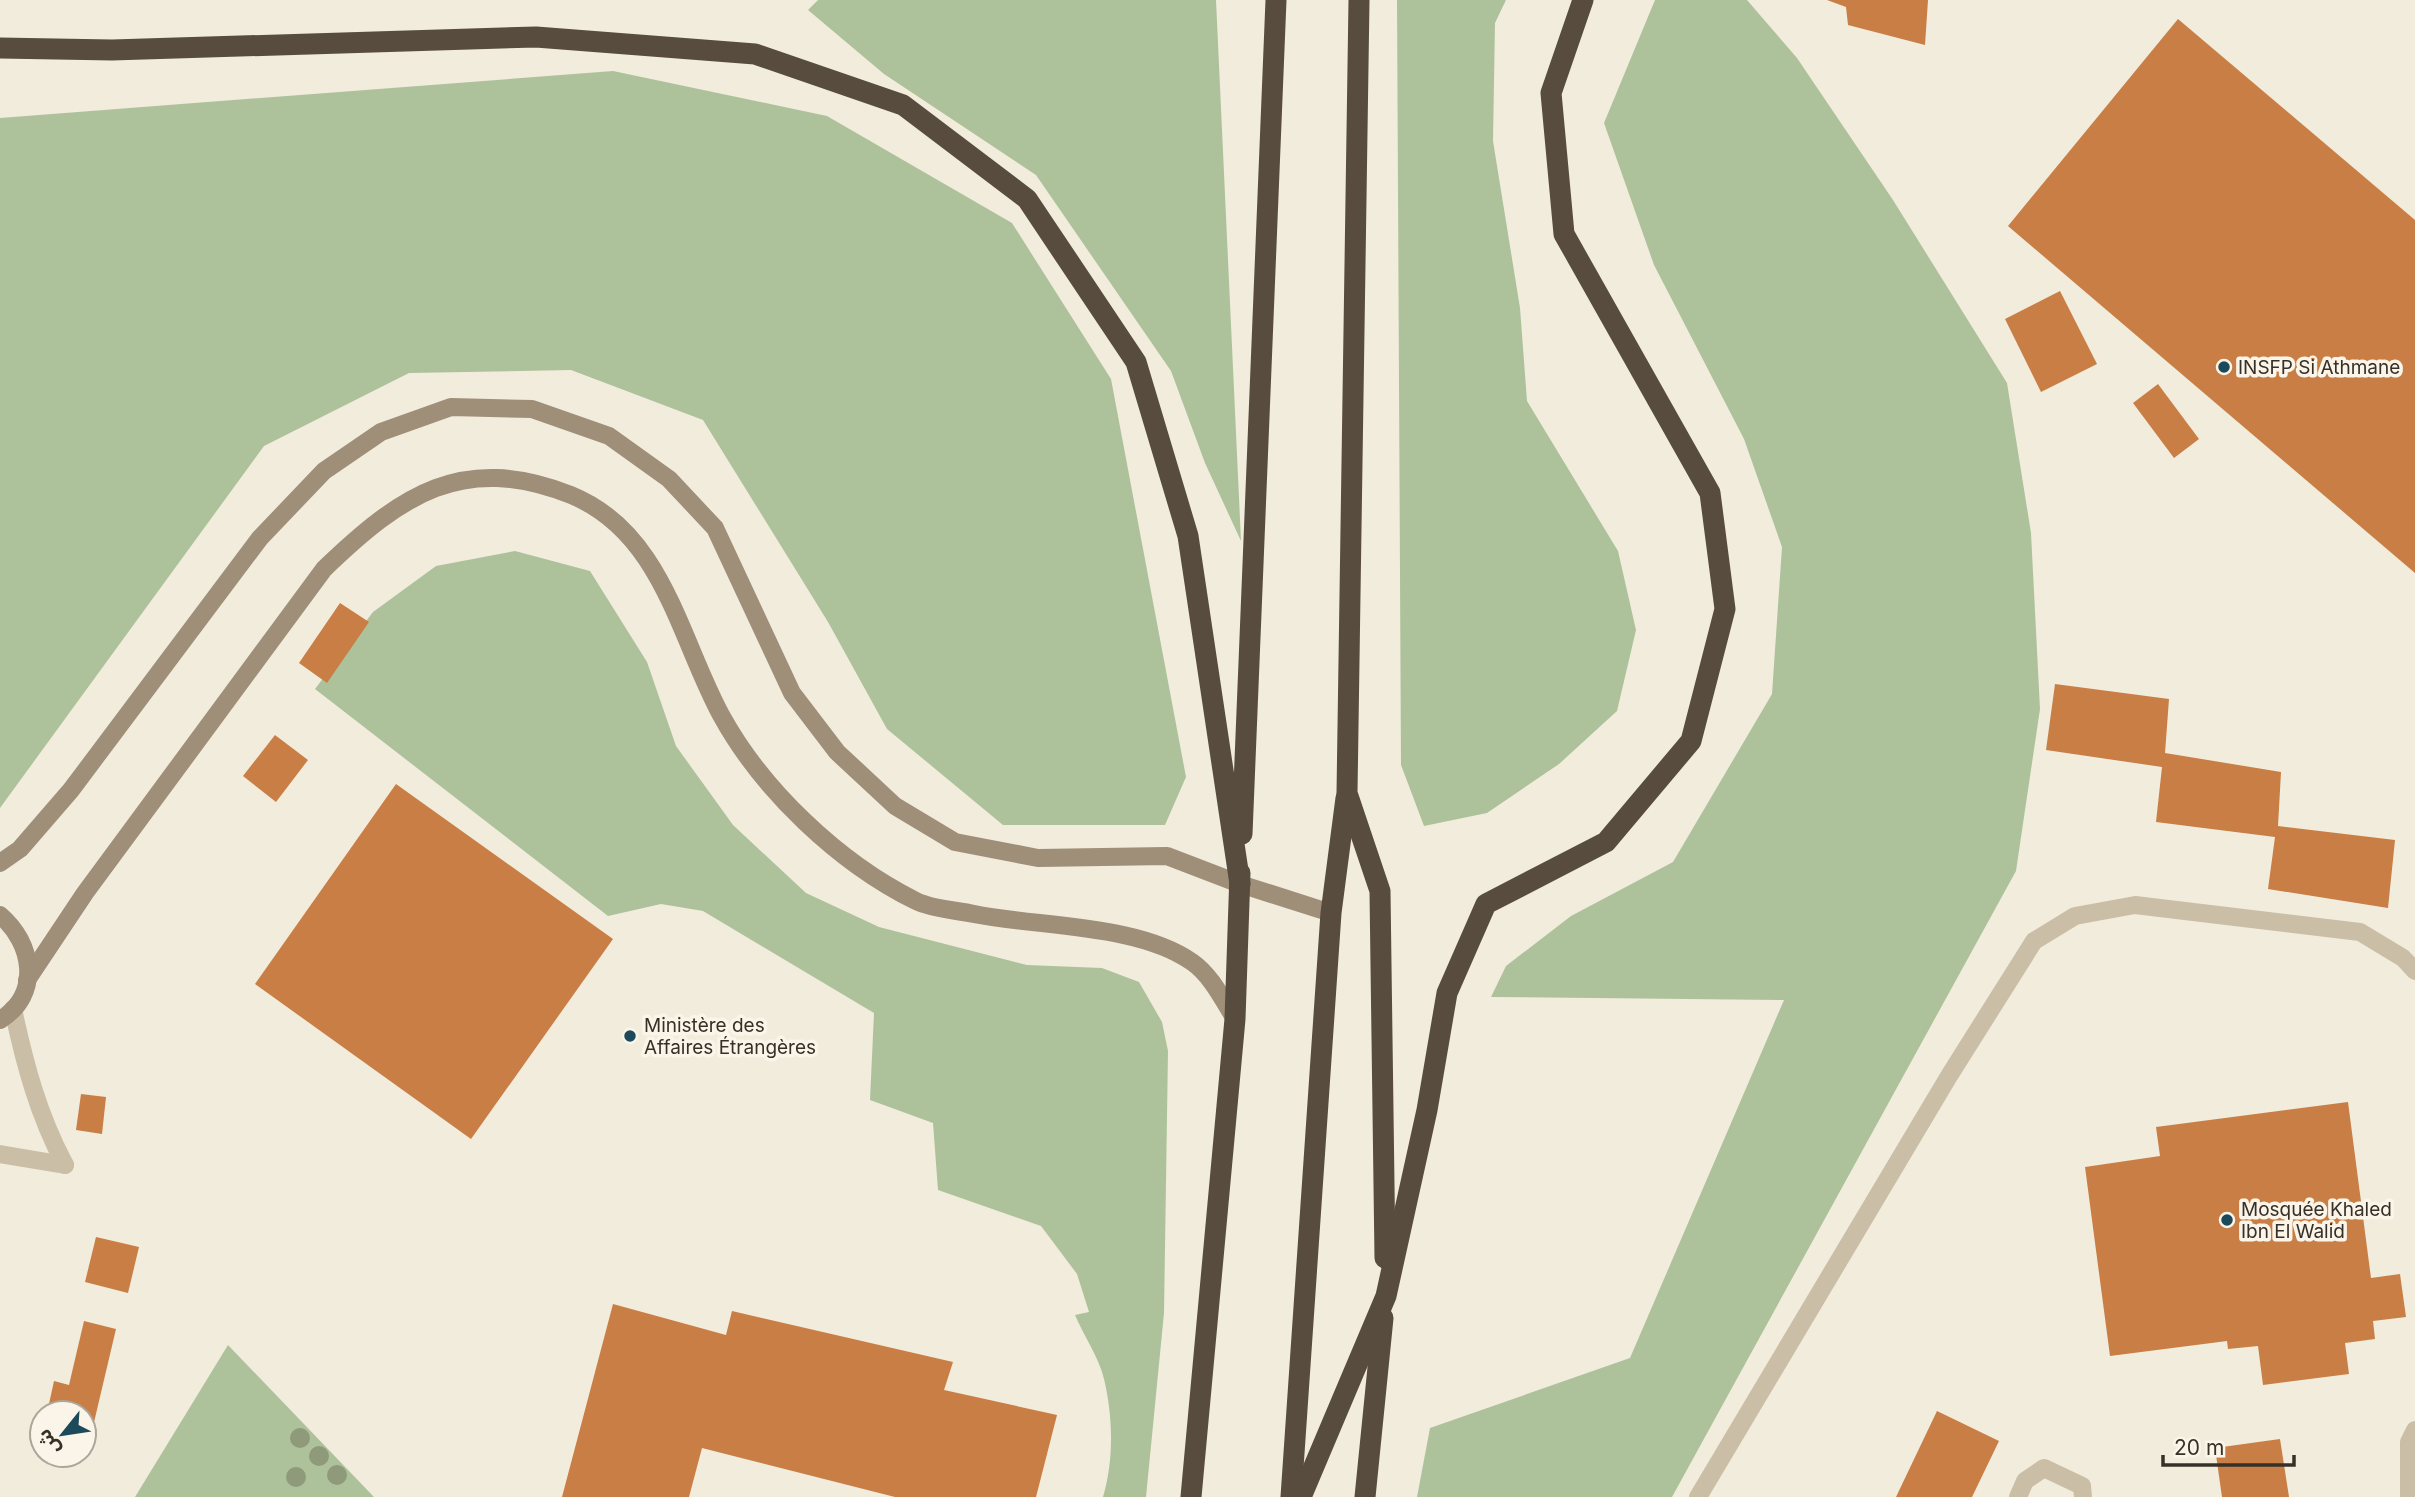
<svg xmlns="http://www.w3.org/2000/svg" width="2415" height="1497" viewBox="0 0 2415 1497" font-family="Inter,'Noto Sans Arabic',sans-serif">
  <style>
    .green { fill: #adc29b }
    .building { fill: #c87e44 }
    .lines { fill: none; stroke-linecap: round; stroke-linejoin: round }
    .lane { stroke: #cbbea7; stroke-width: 18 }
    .street { stroke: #cbbea7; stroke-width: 18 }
    .secondary { stroke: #9f8e78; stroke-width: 18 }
    .highway { stroke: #584c3f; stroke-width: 21 }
    .tree { fill: #8f9a7b }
    .poi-dot { fill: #1c4a5a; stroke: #faf5e8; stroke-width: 2.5 }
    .labels { text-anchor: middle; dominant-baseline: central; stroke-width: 7; stroke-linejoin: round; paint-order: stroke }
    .poi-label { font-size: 19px; fill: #373028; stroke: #faf5e8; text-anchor: start }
  </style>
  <rect width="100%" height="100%" fill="#f2ecdc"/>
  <g class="green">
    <polygon points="818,0 1216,0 1241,541 1205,463 1171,371 1036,175 884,74 808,10"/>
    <polygon points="1397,0 1506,0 1495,23 1493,141 1520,308 1527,401 1618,551 1636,630 1617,711 1559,764 1487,813 1424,826 1401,765"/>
    <polygon points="1655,0 1747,0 1797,58 1893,200 2007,383 2031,533 2040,709 2016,871 1672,1497 1417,1497 1430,1428 1630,1358 1784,1000 1491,997 1506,966 1571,916 1673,862 1772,694 1782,547 1744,439 1654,265 1604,123"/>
    <polygon points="613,71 827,116 1012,223 1111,379 1186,777 1165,825 1003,825 887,729 828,622 703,420 571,370 409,373 264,446 0,808 0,118"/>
    <path d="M515,551L590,571L647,662L676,746L733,825L806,893L879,927L1027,965L1102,968L1139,982L1162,1022L1168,1051L1164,1313L1146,1497H1103C1114,1460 1113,1416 1104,1379C1099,1358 1084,1336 1075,1315L1089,1312L1077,1274L1041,1226L938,1190L933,1123L870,1100L874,1013L703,911L661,904L608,916L315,689L373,612L436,566Z"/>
    <polygon points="228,1345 374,1497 135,1497"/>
  </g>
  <g class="building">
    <polygon points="1827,0 1928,0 1925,45 1848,25 1846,7"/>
    <polygon points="2178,19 2415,220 2415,573 2008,226"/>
    <polygon points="2060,291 2097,364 2041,392 2005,319"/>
    <polygon points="2158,384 2199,439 2174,458 2133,403"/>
    <polygon points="340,603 369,622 327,683 299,663"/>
    <polygon points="2055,684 2169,699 2165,753 2281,772 2278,826 2395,840 2388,908 2268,889 2275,837 2156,822 2162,767 2046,750"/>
    <polygon points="275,735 308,760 276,802 243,776"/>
    <polygon points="396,784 613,939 471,1139 255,984"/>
    <polygon points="81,1094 106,1097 102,1134 76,1130"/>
    <polygon points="2348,1102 2371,1278 2400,1274 2406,1317 2373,1321 2375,1339 2345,1343 2349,1374 2263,1385 2258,1346 2228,1349 2227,1341 2110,1356 2085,1167 2160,1156 2156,1127"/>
    <polygon points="96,1237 139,1247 128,1293 85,1282"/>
    <polygon points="613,1304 726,1335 732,1311 953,1362 944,1390 1057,1415 1036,1497 895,1497 702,1448 689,1497 562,1497"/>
    <polygon points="84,1321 116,1329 91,1435 84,1433 84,1413 47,1413 54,1381 69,1385"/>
    <polygon points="1937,1411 1999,1441 1972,1497 1896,1497"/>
    <polygon points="2280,1439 2289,1497 2222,1497 2215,1448"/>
  </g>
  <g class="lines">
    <g class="lane">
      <path d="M13,1009C25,1065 38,1114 65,1165"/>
      <polyline points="0,1154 65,1165"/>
      <polyline points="2018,1497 2025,1481 2044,1468 2082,1486 2083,1497"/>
    </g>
    <g class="street">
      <polyline points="1698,1497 1949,1076 2034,941 2075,916 2135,905 2360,932 2403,958 2415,971"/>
      <polyline points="2409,1497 2409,1442 2415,1430"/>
    </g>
    <g class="secondary">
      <polyline points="0,863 20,849 71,790 260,538 324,471 381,432 451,407 532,409 609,436 669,479 715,528 792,693 837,752 895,806 955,842 1038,858 1167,856 1240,884 1331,913"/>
      <path d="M0,915C33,943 42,994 0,1020"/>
      <path d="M27,980L85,893L324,569C401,495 462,452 571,495C662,532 679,637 721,715C762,790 839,863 916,901C932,909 956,910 974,914C1039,927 1138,924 1192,962C1211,975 1223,1000 1235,1019"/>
    </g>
    <g class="highway">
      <polyline points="1359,0 1347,793 1380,891 1385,1258"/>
      <polyline points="0,48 112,50 536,37 755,54 903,105 1027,199 1136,362 1188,536 1240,884"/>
      <polyline points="1242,834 1276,0"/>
      <polyline points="1191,1497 1235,1019 1240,873"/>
      <polyline points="1291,1497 1331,913 1346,798"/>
      <polyline points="1301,1497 1386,1296 1427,1110 1447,993 1486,904 1606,842 1691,741 1725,609 1710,493 1564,234 1551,93 1583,0"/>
      <polyline points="1365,1497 1383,1318"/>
    </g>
  </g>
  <g class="tree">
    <circle cx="300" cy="1438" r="10"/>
    <circle cx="319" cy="1456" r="10"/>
    <circle cx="337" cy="1475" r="10"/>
    <circle cx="296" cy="1477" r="10"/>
  </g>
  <g class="poi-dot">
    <circle cx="2224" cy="367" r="7"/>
    <circle cx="630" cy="1036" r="7"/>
    <circle cx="2227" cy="1220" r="7"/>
  </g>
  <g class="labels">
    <g class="poi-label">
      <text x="2238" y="367">INSFP Si Athmane</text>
      <text x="644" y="1025">Ministère des<tspan x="644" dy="22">Affaires Étrangères</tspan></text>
      <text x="2241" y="1209">Mosquée Khaled<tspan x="2241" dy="22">Ibn El Walid</tspan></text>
    </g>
  </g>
  <g transform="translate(63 1434) rotate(240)"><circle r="33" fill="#faf5e8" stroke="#aca69b" stroke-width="2"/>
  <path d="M0-5L12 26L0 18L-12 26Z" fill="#1c4a5a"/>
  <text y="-10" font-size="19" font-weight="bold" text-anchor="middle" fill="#373028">ش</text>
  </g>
  <path d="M2163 1455v10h131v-10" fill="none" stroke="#373028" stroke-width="3.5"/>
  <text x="2174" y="1455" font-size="21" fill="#373028" stroke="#faf5e8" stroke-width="5" paint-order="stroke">20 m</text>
</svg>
